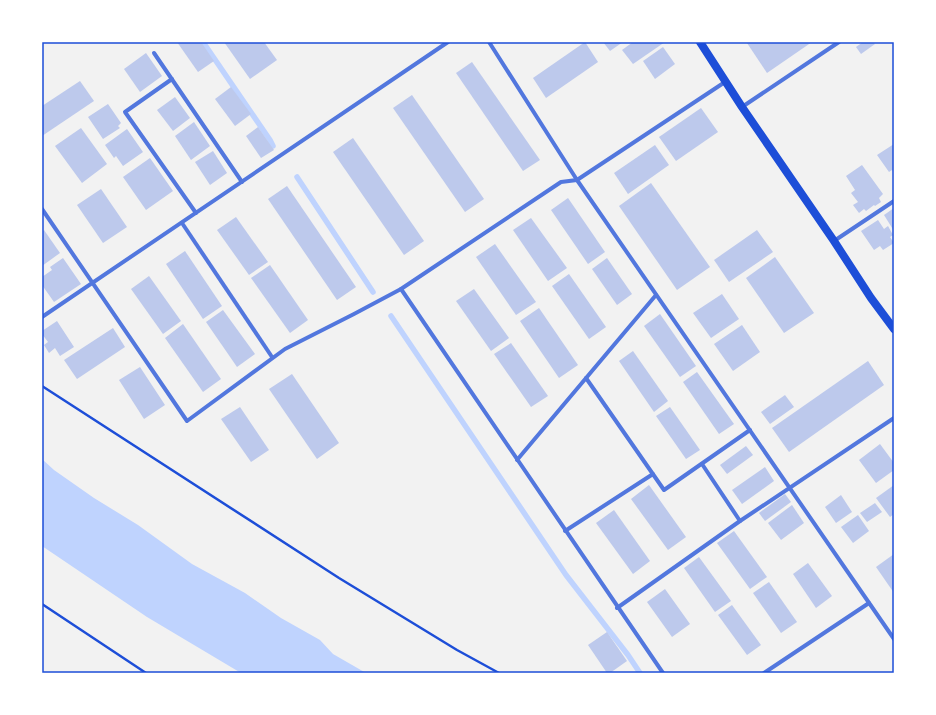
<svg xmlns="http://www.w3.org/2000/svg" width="936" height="715" viewBox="0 0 936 715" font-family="'IBM Plex Sans',sans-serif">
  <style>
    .water { fill: #bfd3fe }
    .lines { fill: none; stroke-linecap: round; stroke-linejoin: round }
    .stream { stroke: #bfd3fe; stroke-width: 5.5 }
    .building { fill: #bdc9ec }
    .path { stroke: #1d4ed8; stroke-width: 2.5 }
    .minor { stroke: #5277de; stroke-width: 4 }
    .secondary { stroke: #1d4ed8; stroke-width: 8 }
    .neatline { fill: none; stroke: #1d4ed8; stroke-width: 1.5 }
  </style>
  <rect width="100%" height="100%" fill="#f2f2f2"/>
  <polygon class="water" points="42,459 54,470 94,498 138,525 192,564 245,593 281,618 320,640 333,654 366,673 241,673 147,617 42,546"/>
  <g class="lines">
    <g class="stream">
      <polyline points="203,42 270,140 273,146"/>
      <polyline points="297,177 373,292"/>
      <polyline points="391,316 566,575 628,655 640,673"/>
    </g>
  </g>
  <g class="building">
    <polygon points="177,42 201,42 214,61 198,72"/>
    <polygon points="224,42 264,42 277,60 250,79"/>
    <polygon points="585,42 598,62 546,98 533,78"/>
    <polygon points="603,42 623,42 610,51"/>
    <polygon points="633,42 665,42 633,64 622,50"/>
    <polygon points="748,42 812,42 767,73 747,43"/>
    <polygon points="863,42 873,42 875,44 861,54 856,47"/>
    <polygon points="663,47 675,64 655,79 643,61"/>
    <polygon points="146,53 162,76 140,92 124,69"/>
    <polygon points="472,62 540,160 523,171 456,73"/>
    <polygon points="80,81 94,101 42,136 42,106"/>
    <polygon points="231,87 251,114 235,126 215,99"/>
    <polygon points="412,95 484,199 465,212 393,108"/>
    <polygon points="175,97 190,118 173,131 157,110"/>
    <polygon points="108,104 121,123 118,126 120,128 103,139 88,117"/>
    <polygon points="701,108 718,132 676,161 659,137"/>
    <polygon points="194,122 210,146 191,160 175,136"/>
    <polygon points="258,127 274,150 261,158 246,136"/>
    <polygon points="81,128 107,164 82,183 55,146"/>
    <polygon points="127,129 143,152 123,166 116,156 114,158 105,145"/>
    <polygon points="353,138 424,241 404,255 333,152"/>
    <polygon points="894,144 894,173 892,170 889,172 877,155"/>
    <polygon points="655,145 669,165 628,194 614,173"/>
    <polygon points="213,151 227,173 210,185 195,162"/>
    <polygon points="150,158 173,191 146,210 123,177"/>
    <polygon points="862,165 883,194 879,198 881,202 875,206 874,205 866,211 864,209 859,213 853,205 858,202 851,193 855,190 846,176"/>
    <polygon points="651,183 710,267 677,290 619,206"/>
    <polygon points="287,186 356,287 337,300 268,199"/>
    <polygon points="101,189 127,227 103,243 77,205"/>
    <polygon points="568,198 605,252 588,264 551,210"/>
    <polygon points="894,208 894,231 884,215"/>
    <polygon points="236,217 268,262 249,275 217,230"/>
    <polygon points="531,218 567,268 548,281 513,230"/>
    <polygon points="878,220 884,229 888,226 893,235 890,237 894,243 883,250 880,246 874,250 861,231"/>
    <polygon points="44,230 60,253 42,266 42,232"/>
    <polygon points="757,230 773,252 729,282 714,260"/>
    <polygon points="495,244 536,302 516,315 476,257"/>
    <polygon points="185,251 222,306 203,319 166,264"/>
    <polygon points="775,257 814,313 784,333 746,278"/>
    <polygon points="63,258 81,284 54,302 42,285 42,277 52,270 50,267"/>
    <polygon points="607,258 632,294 617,305 592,269"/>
    <polygon points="270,265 308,320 290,333 251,278"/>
    <polygon points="569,274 606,327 589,339 552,286"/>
    <polygon points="149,276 181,321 163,334 131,289"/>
    <polygon points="474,289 509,338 491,351 456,301"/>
    <polygon points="722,294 739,319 711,338 693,313"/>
    <polygon points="539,308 578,365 559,378 520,321"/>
    <polygon points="223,310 255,354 237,367 206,322"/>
    <polygon points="660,314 696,366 680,377 644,326"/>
    <polygon points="57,321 74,347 60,356 55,348 49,353 44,345 48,342 42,334 42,331"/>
    <polygon points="183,324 221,379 203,392 165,338"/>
    <polygon points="742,325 760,352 733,371 714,344"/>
    <polygon points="113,328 125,347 77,379 64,360"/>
    <polygon points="511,343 548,396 531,407 494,354"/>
    <polygon points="633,351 668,401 654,412 619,361"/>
    <polygon points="868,361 884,385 789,452 772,428"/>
    <polygon points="140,367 165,405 144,419 119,380"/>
    <polygon points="697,372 734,424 719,434 683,382"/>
    <polygon points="292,374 339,443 317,459 269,389"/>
    <polygon points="785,395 794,407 770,424 761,412"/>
    <polygon points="240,407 269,450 251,462 221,419"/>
    <polygon points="670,407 700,450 686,459 656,416"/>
    <polygon points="880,444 894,463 894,470 876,483 859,460"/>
    <polygon points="746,446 753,455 727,474 720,465"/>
    <polygon points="765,467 774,481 742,504 732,490"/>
    <polygon points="649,485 686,537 668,550 631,499"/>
    <polygon points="894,485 894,514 890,517 876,498"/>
    <polygon points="785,494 791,502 765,521 759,513"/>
    <polygon points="841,495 852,512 836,523 825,507"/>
    <polygon points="875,503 882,512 867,522 860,513"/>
    <polygon points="792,505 804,523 781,540 768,523"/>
    <polygon points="614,510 650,561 633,574 596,523"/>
    <polygon points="858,515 869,531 853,543 841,527"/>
    <polygon points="734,531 767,577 750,589 717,543"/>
    <polygon points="894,554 894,593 876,567"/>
    <polygon points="699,557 731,601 715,612 684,568"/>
    <polygon points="808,563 832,596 816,608 793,574"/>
    <polygon points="769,582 797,622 781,633 753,593"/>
    <polygon points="665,589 690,624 672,637 647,602"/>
    <polygon points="732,605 761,645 747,655 718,615"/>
    <polygon points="607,632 627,661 610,673 607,673 588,645"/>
  </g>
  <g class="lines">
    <g class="path">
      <polyline points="42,386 339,578 457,650 499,673"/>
      <polyline points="42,604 146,673"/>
    </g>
    <g class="minor">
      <polyline points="489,42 577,180 894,639"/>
      <polyline points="154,53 242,182"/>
      <polyline points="172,79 125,112 196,213"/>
      <polyline points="742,107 839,42"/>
      <polyline points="42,209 187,421 285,349 354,314 401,289 561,182 577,180 725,82"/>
      <polyline points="182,223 272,357"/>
      <polyline points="834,241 894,201"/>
      <polyline points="401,289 663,673"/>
      <polyline points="42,317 448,42"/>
      <polyline points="586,378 664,490 750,430"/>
      <polyline points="517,460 656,295"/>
      <polyline points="702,464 740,521"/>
      <polyline points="565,531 653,474"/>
      <polyline points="617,608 740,521 894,418"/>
      <polyline points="764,673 869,603"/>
    </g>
    <polyline class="secondary" points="700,42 742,107 834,241 871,298 894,329"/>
  </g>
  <rect width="936" height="715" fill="none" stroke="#ffffff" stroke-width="86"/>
  <rect x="43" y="43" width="850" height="629" class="neatline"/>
</svg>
